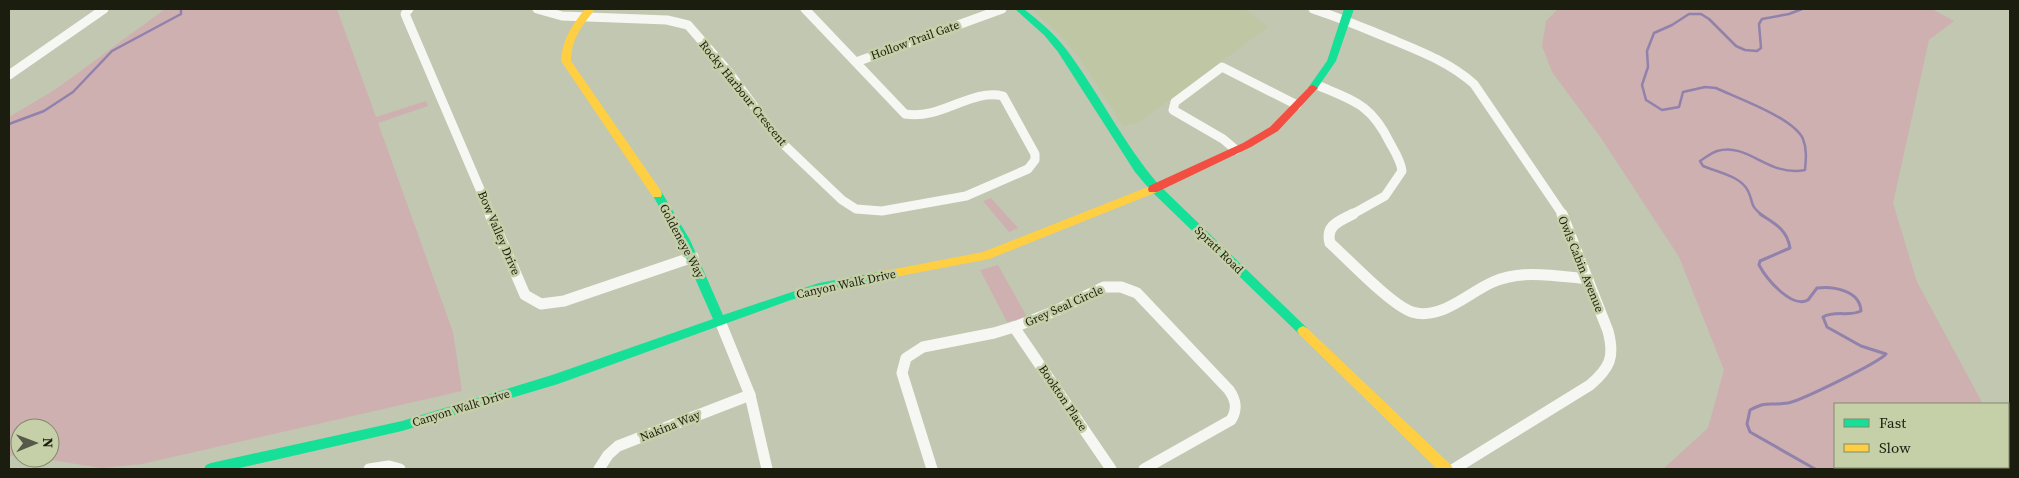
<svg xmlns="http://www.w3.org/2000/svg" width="2019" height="478" viewBox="0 0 2019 478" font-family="'Source Serif 4',serif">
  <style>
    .built { fill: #bec6a3 }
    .green { fill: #ceb0b0 }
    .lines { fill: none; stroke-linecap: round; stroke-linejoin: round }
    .stream-far1 { stroke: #9182ac; stroke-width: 2.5 }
    .stream { stroke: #9182ac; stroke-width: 3 }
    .street-far1 { stroke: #f6f7f3; stroke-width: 9 }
    .street { stroke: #f6f7f3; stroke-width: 11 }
    .fast { fill: #16e098; fill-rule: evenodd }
    .slow { fill: #ffcf43; fill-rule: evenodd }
    .jam { fill: #f24e42; fill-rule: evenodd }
    .labels { text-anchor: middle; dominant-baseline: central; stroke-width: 5; stroke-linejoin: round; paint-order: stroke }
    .street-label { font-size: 12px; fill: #1b1e0f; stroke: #c6d0a8 }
  </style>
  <rect width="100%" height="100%" fill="#c2c7b1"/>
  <polygon class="built" points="1032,9 1244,9 1268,27 1138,123 1123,126 1082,61 1061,36"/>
  <g class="green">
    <polygon points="165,9 337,9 376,117 426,101 428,106 378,123 453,332 462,391 142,464 101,468 39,458 50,458 50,428 20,428 20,455 9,456 9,117 56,89"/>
    <polygon points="1558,9 1932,9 1954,21 1929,40 1893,203 1917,282 1983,404 1835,404 1835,467 2008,467 2008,436 2010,438 2010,469 1663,469 1708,428 1724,370 1679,257 1601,138 1552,72 1542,46 1546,21"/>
    <polygon points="991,198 1018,228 1009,232 983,201"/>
    <polygon points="998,265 1027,317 1007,322 980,270"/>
  </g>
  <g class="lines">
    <g class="stream-far1">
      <polyline points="9,124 44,111 73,92 112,51 181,14 181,9"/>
      <path d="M1762,215C1749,205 1754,203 1748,191C1741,176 1717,172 1703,166L1700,161C1705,158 1711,153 1717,151C1749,142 1767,177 1805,170C1806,159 1807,149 1803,139C1794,118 1737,98 1716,88L1705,87L1683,92L1679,107L1662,110L1646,100L1642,85L1648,67L1647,51L1654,33L1672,25L1689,14H1701L1709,19L1736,46L1745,50L1757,51L1761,48L1759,24L1762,19L1789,14L1802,9"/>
    </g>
    <path class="stream" d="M1760,214C1775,224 1787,229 1790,248L1760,261L1759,265C1766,278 1791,309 1808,300L1817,288C1832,286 1860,290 1861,311C1849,317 1835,310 1823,317L1827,327L1861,346L1886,354C1878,363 1800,401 1788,403C1769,406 1769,400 1750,410L1747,424L1750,432L1815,469"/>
    <g class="street-far1">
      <polyline points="409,9 405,14 491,215"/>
      <path d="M537,9L562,16L667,20L688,25L728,71L778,139L842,200L856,209L882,211L966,196L1028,169L1035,160V154L1003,96C971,88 942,120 905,114L805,9"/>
      <path d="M1313,9C1338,17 1361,27 1386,37C1417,50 1448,61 1474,84L1563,215"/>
      <polyline points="856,62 1002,9"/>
      <polyline points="9,75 104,9"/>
      <path d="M1317,85C1354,101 1371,104 1390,143C1395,152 1401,161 1402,171L1385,196L1351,215"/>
      <polyline points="1236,150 1223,139 1173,110 1175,102 1222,67 1297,105"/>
    </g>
    <g class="street">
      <polyline points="490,214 525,295 541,304 564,301 693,257"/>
      <path d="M1353,214C1340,221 1325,225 1330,243C1348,259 1391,305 1412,312C1441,321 1469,292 1493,282C1522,269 1557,276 1588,279"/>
      <polyline points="720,321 750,395 767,469"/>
      <polyline points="1014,327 1111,469"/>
      <polyline points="369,469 389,466 400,469"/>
      <polyline points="599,469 608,455 618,446 750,395"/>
      <path d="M932,469L902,373L906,358L923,347L994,333L1017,326L1055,311L1104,287H1121L1137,293L1229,390C1236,400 1238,409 1231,420L1144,469"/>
      <path d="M1454,469L1590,385C1610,368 1615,357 1608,331L1562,214"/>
    </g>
    <g class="fast">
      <path d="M1015,9H1024C1039,21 1054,33 1066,49C1099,93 1123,143 1159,185L1307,328L1309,331L1307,334H1299L1151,191L1135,172L1058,52L1044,35Z"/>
      <polygon points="1344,9 1354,9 1336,61 1316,90 1310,90 1308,88 1327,61"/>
      <polygon points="657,190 661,191 690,240 723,315 819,283 879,272 883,273 885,276 883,279 879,280 819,291 788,301 558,384 402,431 235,469 204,469 206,465 211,463 402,421 552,375 713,319 678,240 652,194"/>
    </g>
    <g class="slow">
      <path d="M585,9H595C582,26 571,39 571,61L661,191L662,194L661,197H653L561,61C562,40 572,25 585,9Z"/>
      <polygon points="1153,185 1157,186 1158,189 1157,192 989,259 879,280 875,279 873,276 875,273 879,272 983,252"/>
      <polygon points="1303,326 1307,328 1451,465 1453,469 1437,469 1299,334 1297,331 1299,328"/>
    </g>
    <polygon class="jam" points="1313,85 1318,88 1316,90 1278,131 1251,147 1157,192 1149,192 1148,189 1149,186 1243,143 1270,127 1310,86"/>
  </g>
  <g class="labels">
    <g class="street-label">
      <text transform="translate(915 40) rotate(-20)">Hollow Trail Gate</text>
      <text transform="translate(743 93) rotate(51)">Rocky Harbour Crescent</text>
      <text transform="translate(499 233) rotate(67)">Bow Valley Drive</text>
      <text transform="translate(682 241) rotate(62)">Goldeneye Way</text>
      <text transform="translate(1219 250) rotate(44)">Spratt Road</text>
      <text transform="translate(1581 264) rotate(68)">Owls Cabin Avenue</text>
      <text transform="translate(846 284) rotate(-12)">Canyon Walk Drive</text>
      <text transform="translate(1064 306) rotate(-24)">Grey Seal Circle</text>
      <text transform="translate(1063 398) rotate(56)">Bookton Place</text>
      <text transform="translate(461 408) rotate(-17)">Canyon Walk Drive</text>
      <text transform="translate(670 426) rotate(-22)">Nakina Way</text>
    </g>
  </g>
  <rect width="2019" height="478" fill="none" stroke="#1b1e0f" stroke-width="20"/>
  <rect x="1834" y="403" width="175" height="65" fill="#c6d0a8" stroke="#82896b"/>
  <rect x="1844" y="419" width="25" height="8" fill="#16e098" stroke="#82896b"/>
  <text x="1879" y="428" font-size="15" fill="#1b1e0f">Fast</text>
  <rect x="1844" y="444" width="25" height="8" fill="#ffcf43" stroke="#82896b"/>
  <text x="1879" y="453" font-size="15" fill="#1b1e0f">Slow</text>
  <g transform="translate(35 443) rotate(89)"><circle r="24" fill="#c6d0a8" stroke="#82896b"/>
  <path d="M0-4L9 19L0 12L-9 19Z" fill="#555948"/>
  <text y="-8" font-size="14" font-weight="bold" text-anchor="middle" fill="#1b1e0f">N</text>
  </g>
</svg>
